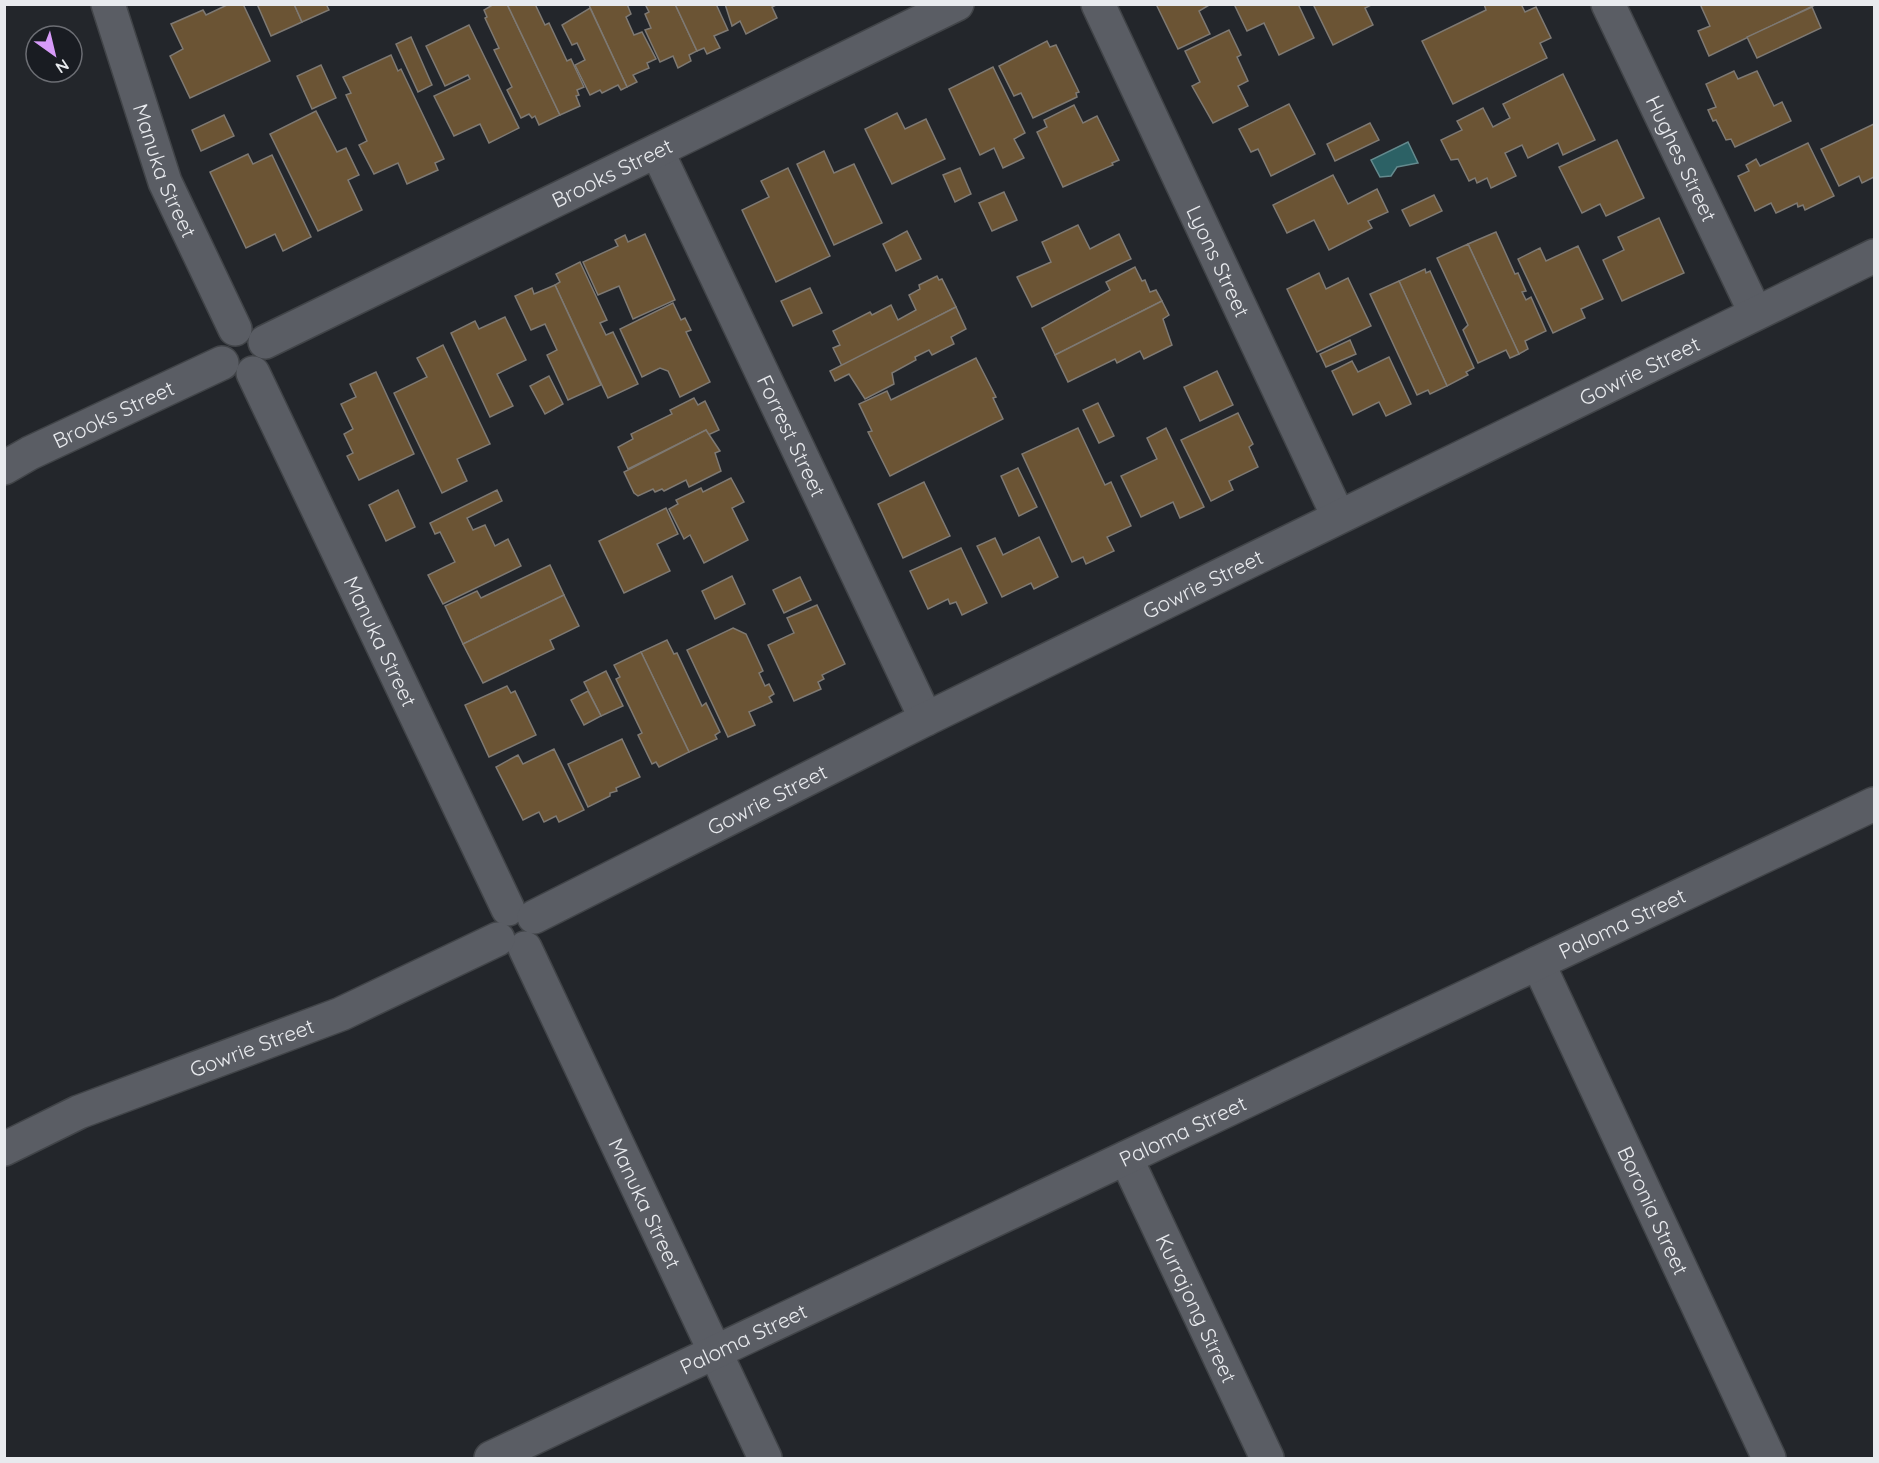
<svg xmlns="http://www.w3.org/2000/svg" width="1879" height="1463" viewBox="0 0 1879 1463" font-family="Quicksand,sans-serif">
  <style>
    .water { fill: #2c6165; stroke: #648a8e; stroke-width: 1.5 }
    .building { fill: #6b5434; stroke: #7e7973; stroke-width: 1.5 }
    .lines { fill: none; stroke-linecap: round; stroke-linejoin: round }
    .minor-casing { stroke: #414448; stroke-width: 36 }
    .minor { stroke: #5a5d64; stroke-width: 33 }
    .labels { text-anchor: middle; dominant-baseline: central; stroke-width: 5; stroke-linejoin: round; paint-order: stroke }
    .street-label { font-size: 21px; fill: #e8eaee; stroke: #191c22 }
  </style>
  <rect width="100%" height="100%" fill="#23262b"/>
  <polygon class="water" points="1408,142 1418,163 1397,167 1391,176 1380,177 1371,160"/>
  <g class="building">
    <polygon points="229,4 243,4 270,61 190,98 170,56 183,49 171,24 203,10 206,15"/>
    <polygon points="257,4 294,4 302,22 271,36"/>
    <polygon points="294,4 326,4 329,10 302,22"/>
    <polygon points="494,4 507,4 560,115 539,125 535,116 532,118 529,114 521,118 507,90 512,87 494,50 499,48 485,18 487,17 484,10"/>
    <polygon points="507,4 535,4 545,25 549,23 567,61 571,59 584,87 577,90 579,95 576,96 580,106 560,115"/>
    <polygon points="627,4 631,14 626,17 634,35 642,32 656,59 647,63 649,68 633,75 637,82 627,87 589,5"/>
    <polygon points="645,4 675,4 697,51 689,55 691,61 678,68 673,56 660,62 645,30 651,28 645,14 649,12"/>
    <polygon points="675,4 716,4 728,30 714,36 720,48 707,54 704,48 697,51"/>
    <polygon points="725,4 778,4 772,7 777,18 746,34 740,21 732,26"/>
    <polygon points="1156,4 1211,4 1199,11 1210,34 1178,49"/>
    <polygon points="1234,4 1298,4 1314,38 1279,55 1264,23 1247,31"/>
    <polygon points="1313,4 1373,4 1365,8 1373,25 1333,45"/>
    <polygon points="1521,4 1525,12 1536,7 1551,38 1540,43 1547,58 1453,104 1422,41 1486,10 1484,4"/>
    <polygon points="1700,4 1817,4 1709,56 1698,31 1710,26"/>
    <polygon points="1812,7 1821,28 1757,58 1747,37"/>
    <polygon points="590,8 627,87 621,90 618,85 602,93 600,90 590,95 575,65 585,60 577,43 572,45 562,25"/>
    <polygon points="469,25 519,128 489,143 480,124 454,136 434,96 470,79 468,75 445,86 426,46"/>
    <polygon points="1229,30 1241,55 1237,57 1248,81 1238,86 1248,106 1213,123 1192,86 1200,82 1185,51"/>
    <polygon points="411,37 432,85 418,92 396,44"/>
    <polygon points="1047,41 1050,47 1056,45 1079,92 1076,93 1077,97 1033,118 1021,93 1014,96 999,66"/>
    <polygon points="391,55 398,71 401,69 444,159 435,163 438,170 407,184 398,163 374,174 359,145 367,141 346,95 351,93 343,77"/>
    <polygon points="321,65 336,98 312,109 297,76"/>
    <polygon points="993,67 1025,133 1014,139 1024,158 1003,168 994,148 980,155 949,89"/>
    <polygon points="1734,71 1738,79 1757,71 1774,106 1782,102 1791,121 1735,147 1731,139 1726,140 1716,120 1713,121 1708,110 1716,107 1706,84"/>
    <polygon points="1563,74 1595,140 1563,155 1558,143 1528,158 1522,145 1505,153 1516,176 1491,188 1487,178 1477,183 1475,178 1469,181 1458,159 1451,160 1441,140 1462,130 1457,121 1483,108 1493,127 1510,118 1503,104"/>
    <polygon points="1289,104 1315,154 1271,176 1258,149 1251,152 1239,129"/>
    <polygon points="1074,105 1083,123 1097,116 1119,160 1112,163 1113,165 1063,187 1037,132 1047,127 1044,120"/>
    <polygon points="316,111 337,152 346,148 359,175 348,180 362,210 318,231 270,134"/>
    <polygon points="897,113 905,129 926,119 945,159 892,184 865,129"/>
    <polygon points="224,115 234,136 201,151 192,130"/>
    <polygon points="1370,123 1379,140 1335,161 1327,144"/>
    <polygon points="1874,124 1874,177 1862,183 1859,176 1839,186 1821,149"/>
    <polygon points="1617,140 1644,198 1606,216 1600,204 1582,213 1559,167"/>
    <polygon points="1808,143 1834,196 1805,210 1803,205 1798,207 1797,203 1776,213 1771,203 1755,211 1738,176 1749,171 1746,165 1756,159 1760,166"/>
    <polygon points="824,151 834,173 854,164 882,223 834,245 797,164"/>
    <polygon points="248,154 253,164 272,155 311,237 283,251 275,234 246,248 210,172"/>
    <polygon points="788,168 830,256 776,282 742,210 769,197 761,181"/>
    <polygon points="960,168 971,194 955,202 943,175"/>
    <polygon points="1333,175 1348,204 1377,189 1388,212 1368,221 1372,228 1329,250 1314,220 1287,233 1273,205"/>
    <polygon points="1004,192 1017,220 992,231 979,203"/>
    <polygon points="1434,195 1442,211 1410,226 1402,210"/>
    <polygon points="1659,218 1684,273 1622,301 1603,260 1624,250 1618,237"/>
    <polygon points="1078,225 1090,249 1119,234 1131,259 1032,307 1017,277 1051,262 1042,242"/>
    <polygon points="907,231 921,259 896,271 883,244"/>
    <polygon points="1496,232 1515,274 1518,273 1526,291 1522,292 1526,300 1531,297 1546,331 1525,341 1528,349 1519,354 1468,244"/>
    <polygon points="645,234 675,300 633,319 619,286 598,295 583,262 618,246 615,240 625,235 628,242"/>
    <polygon points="1468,244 1519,354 1510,358 1506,350 1478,363 1463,330 1468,325 1437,258"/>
    <polygon points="1578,246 1603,299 1581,309 1585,318 1553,333 1518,259 1540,248 1546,261"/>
    <polygon points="580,262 607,320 600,323 606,335 613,332 638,384 608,398 555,285 560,282 556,274"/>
    <polygon points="1135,267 1142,281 1145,280 1150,292 1156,290 1162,301 1055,355 1042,328 1110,290 1106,282"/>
    <polygon points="1425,269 1426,273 1430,271 1474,368 1466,372 1468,375 1447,386 1399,281"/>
    <polygon points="1319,273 1326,289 1348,278 1371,326 1317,352 1287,289"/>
    <polygon points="937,276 939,280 942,279 956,307 842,366 833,348 840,345 833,331 870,312 872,315 891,305 898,320 916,310 909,295 920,289 919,285"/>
    <polygon points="1399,281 1447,386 1430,394 1428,390 1417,395 1370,294"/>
    <polygon points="555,285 601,385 568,400 547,355 557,350 545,324 531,330 515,296 532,288 534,294"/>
    <polygon points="810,288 822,313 793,326 781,301"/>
    <polygon points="1162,301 1169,315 1163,319 1172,345 1144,359 1140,351 1117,363 1115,359 1068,382 1055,355"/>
    <polygon points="673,303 681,320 685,318 691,330 686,332 710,382 680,397 668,371 660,368 642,377 620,329"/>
    <polygon points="956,307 966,329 951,337 954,344 932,355 929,350 915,357 916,360 892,373 894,384 865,399 849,374 835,381 830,371"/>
    <polygon points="505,317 526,360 497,374 513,406 490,417 451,333 475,321 479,329"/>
    <polygon points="1350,340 1356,354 1326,367 1320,354"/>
    <polygon points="443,345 490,444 457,459 467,481 442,493 394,393 427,377 417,358"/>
    <polygon points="1389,357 1411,404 1386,416 1379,402 1353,415 1332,371 1352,361 1358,372"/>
    <polygon points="976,358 996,397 993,398 1003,419 890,476 868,432 872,431 859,404 887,391 891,400"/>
    <polygon points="1217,371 1233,405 1200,421 1184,387"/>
    <polygon points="376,372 414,454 359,480 347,456 353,453 344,434 353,429 341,404 356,397 350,384"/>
    <polygon points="549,376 563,404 545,414 530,386"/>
    <polygon points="694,398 698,405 705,401 719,430 708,435 706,430 628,469 618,447 633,439 631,434 672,414 670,410"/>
    <polygon points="1098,403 1114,436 1099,443 1083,410"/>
    <polygon points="1238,413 1253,444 1249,447 1258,467 1229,481 1233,490 1211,501 1181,440"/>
    <polygon points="1078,428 1105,485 1111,482 1131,526 1107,537 1114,551 1086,564 1083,557 1072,562 1022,454"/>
    <polygon points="1166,428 1204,507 1180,518 1173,502 1141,517 1121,476 1157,459 1147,438"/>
    <polygon points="706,430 720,451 715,453 721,471 689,487 686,480 664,491 662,489 655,492 653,489 638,496 634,493 624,472"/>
    <polygon points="1018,468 1037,507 1019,516 1001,476"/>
    <polygon points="731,478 744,502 732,508 748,540 704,563 690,535 684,539 669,509 678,504 676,500 701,488 703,492"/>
    <polygon points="924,482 950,536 903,558 878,504"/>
    <polygon points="398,490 415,527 386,541 369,505"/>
    <polygon points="497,490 502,501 467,518 473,530 485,525 495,546 508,539 521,566 443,604 428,575 455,562 440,532 435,534 430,523"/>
    <polygon points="666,508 678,534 657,544 670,571 624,593 599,541"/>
    <polygon points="1039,537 1058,577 1034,589 1031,583 1002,597 977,546 995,538 1003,555"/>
    <polygon points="961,548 987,603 962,615 956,602 950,604 948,599 928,609 910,571"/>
    <polygon points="550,565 564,595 463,644 445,606 477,591 481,598"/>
    <polygon points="732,576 745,604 715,619 702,591"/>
    <polygon points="800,577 811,600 784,613 773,590"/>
    <polygon points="564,595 579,626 550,640 554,649 483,683 463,644"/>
    <polygon points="817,605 845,664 822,675 824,679 818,682 821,689 794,701 768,645 794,633 787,618"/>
    <polygon points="733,628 746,634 763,671 759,673 765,686 769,684 774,694 769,697 772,702 749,712 755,725 728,737 687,650"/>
    <polygon points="667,640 674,654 677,653 702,706 706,703 720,732 715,735 717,739 689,752 641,652"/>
    <polygon points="641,652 689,752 659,767 656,762 652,764 638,735 642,733 616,679 620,677 614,665"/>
    <polygon points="606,671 623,706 601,716 584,682"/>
    <polygon points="507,686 511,693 515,691 536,735 489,757 465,705"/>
    <polygon points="588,691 601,716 584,725 571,700"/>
    <polygon points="622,739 640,777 616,788 617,791 610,793 610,796 588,807 568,764"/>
    <polygon points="554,749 584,810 559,822 556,816 544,822 539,812 523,820 496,767 518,755 523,764"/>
  </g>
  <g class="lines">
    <g class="minor-casing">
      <g id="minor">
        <path id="s1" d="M108,4L165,182L235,329"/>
        <path id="s2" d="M1098,4L1338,516"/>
        <path id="s3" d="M1608,4L1755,312"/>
        <path id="s4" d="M657,151L926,719"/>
        <path id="s5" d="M265,342L957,4"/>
        <path id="s6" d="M253,373L508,909"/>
        <path id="s7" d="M4,468L30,453L222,363"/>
        <path id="s8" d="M534,917L926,719L1874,256"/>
        <path id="s9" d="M525,948L765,1458"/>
        <path id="s10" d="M1538,963L1769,1458"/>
        <path id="s11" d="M4,1149L79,1112L341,1014L498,939"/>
        <path id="s12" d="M1126,1158L1267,1458"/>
        <path id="s13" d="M491,1458L1874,804"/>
      </g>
    </g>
    <use href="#minor" class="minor"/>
  </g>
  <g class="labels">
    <g class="street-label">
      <text stroke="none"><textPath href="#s3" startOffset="171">Hughes Street</textPath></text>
      <text stroke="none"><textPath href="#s1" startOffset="176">Manuka Street</textPath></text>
      <text stroke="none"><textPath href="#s5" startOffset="386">Brooks Street</textPath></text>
      <text stroke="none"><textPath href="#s2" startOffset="284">Lyons Street</textPath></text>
      <text stroke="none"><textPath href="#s8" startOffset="1233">Gowrie Street</textPath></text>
      <text stroke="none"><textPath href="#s7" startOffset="122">Brooks Street</textPath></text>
      <text stroke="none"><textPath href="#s4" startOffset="315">Forrest Street</textPath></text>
      <text stroke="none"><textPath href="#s8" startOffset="747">Gowrie Street</textPath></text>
      <text stroke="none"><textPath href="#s6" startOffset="297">Manuka Street</textPath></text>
      <text stroke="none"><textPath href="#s8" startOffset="261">Gowrie Street</textPath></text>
      <text stroke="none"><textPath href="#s13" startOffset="1251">Paloma Street</textPath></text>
      <text stroke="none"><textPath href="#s11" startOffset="268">Gowrie Street</textPath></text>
      <text stroke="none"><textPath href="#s13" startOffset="765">Paloma Street</textPath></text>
      <text stroke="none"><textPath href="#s9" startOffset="282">Manuka Street</textPath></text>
      <text stroke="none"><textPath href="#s10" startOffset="273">Boronia Street</textPath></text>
      <text stroke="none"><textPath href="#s12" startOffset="166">Kurrajong Street</textPath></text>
      <text stroke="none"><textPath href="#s13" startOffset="279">Paloma Street</textPath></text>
    </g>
  </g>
  <rect width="1879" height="1463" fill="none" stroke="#e8eaee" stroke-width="12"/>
  <g transform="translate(54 54) rotate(146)"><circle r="28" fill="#191c22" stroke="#6c6e74" stroke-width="1.5"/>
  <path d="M0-4.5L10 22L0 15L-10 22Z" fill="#d79bf9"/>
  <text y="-9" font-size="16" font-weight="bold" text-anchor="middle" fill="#e8eaee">N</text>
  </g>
</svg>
